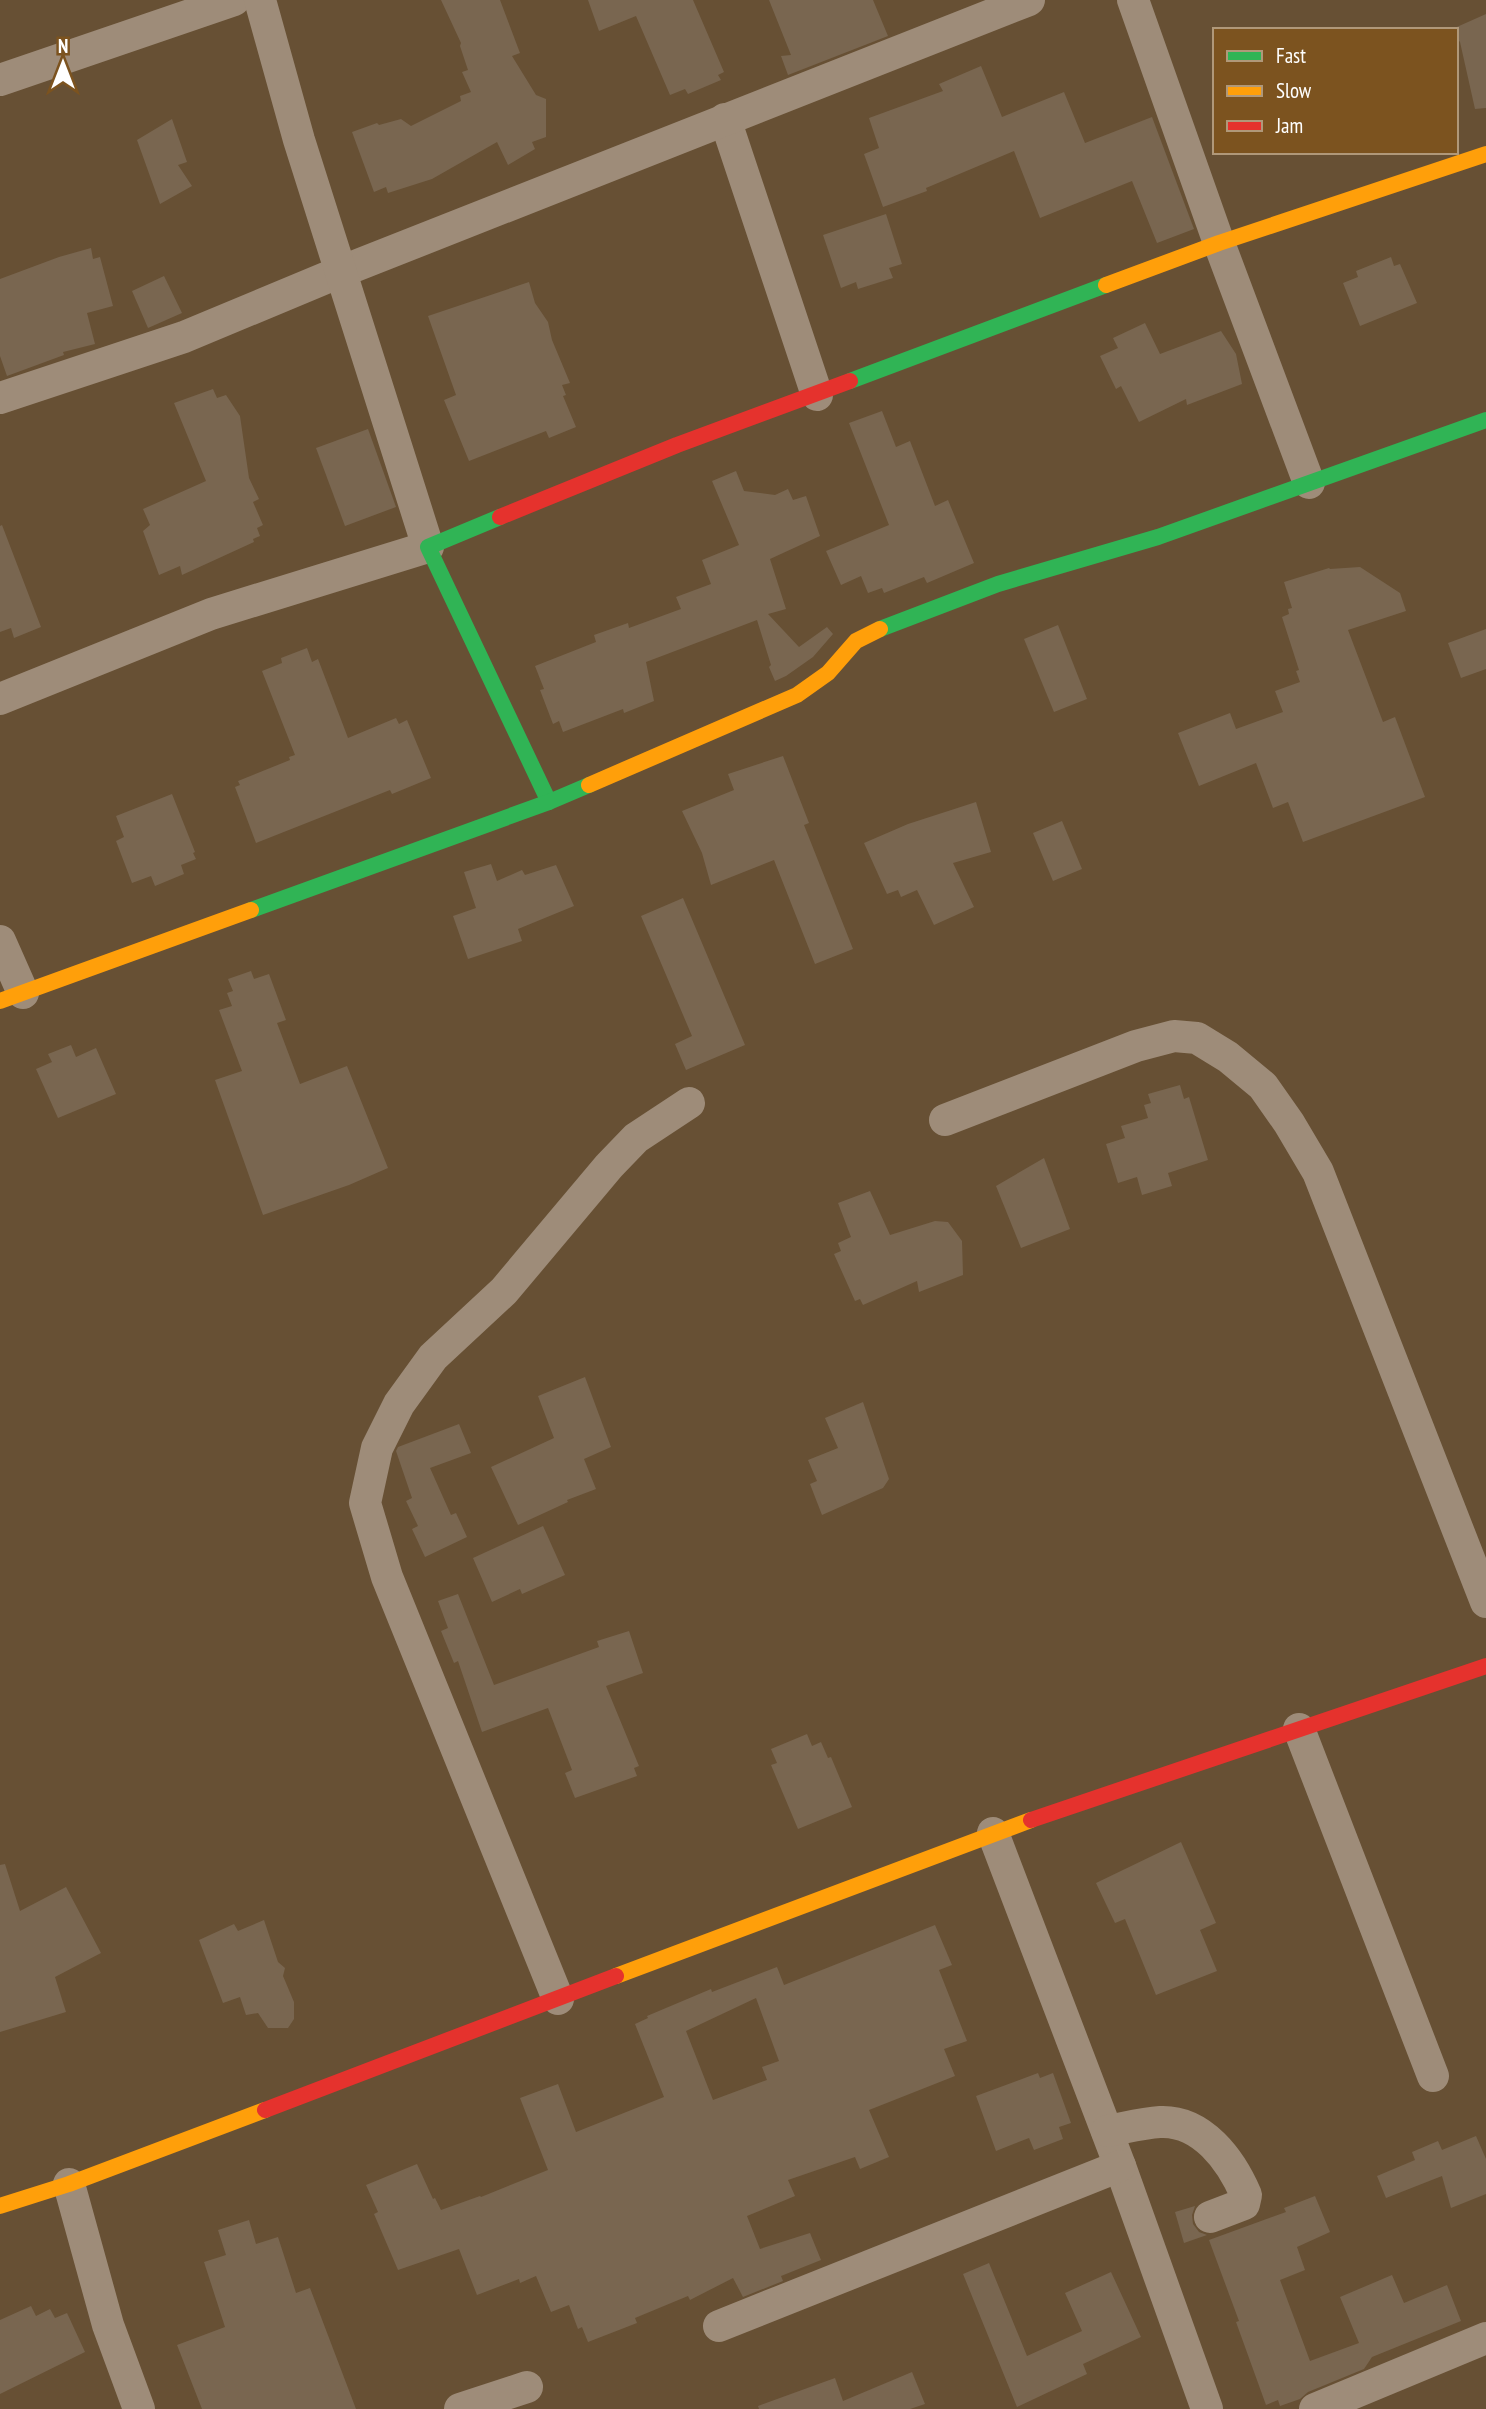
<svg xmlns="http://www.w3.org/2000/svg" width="1486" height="2409" viewBox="0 0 1486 2409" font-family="'PT Sans Narrow',sans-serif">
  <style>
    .building { fill: #796650; fill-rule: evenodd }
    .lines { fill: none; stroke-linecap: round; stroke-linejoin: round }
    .street { stroke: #9e8c79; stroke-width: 32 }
    .fast { stroke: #30b455; stroke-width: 16 }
    .slow { stroke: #ff9f0a; stroke-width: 16 }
    .jam { stroke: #e5322d; stroke-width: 16 }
  </style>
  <rect width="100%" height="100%" fill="#675034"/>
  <g class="building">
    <polygon points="441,0 500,0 520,53 512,56 536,95 546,99 546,137 532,142 535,149 508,165 497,142 432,179 388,193 386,187 374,192 352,132 377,123 379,125 401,119 411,126 461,101 460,96 471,92 462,72 468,70 460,46 461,43"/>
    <polygon points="588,0 693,0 724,72 718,75 721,80 688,94 685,89 670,95 636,16 599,31"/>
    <polygon points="769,0 873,0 888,36 788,75 781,56 791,55"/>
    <polygon points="1486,14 1486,108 1475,109 1460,42 1456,37 1456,30 1450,30"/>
    <polygon points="981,66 1002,117 1064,92 1085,143 1152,117 1194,229 1157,243 1132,181 1040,218 1014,151 926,188 927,191 883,207 864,154 879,148 869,118 943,91 939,84"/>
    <polygon points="172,119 187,162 178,165 192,186 160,204 137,140"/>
    <polygon points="886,214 902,264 889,268 893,278 858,289 856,282 841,288 823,235"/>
    <polygon points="91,248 93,259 100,257 113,306 87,313 95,344 63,352 64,355 7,376 0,356 0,279 59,257"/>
    <polygon points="1391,257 1394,266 1400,264 1417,303 1360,326 1343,283 1358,277 1356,271"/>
    <polygon points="164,276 182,313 148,328 132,291"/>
    <polygon points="529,282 535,303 548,322 552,340 570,383 562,385 566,395 563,396 576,427 549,438 546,431 469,461 444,400 456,395 428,316"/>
    <polygon points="1145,323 1160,354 1221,331 1236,354 1242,384 1187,405 1186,399 1139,422 1121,386 1116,389 1100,356 1118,348 1113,338"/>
    <polygon points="213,389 217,398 226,395 240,416 249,478 259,499 253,502 263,525 257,528 260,536 253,539 254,542 182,575 180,566 159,575 143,531 150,525 143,509 206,481 174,403"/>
    <polygon points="882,411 896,447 910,441 935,506 948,500 974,563 927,583 924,577 884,593 882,588 868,593 861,576 841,585 826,551 889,525 849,423"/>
    <polygon points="368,429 396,507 345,526 316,448"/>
    <polygon points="736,471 744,491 775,495 788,489 793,500 806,496 820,536 770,559 786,609 768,614 799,647 827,627 833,634 813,657 786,676 775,681 769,667 771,665 757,620 646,662 654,701 624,713 623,709 563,732 559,721 553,724 540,690 544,689 535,666 596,642 594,635 628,623 629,628 681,609 676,597 711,584 702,560 739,545 712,481"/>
    <polygon points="2,525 41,627 14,638 11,628 0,632 0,526"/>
    <polygon points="1360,567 1400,593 1406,611 1348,630 1383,722 1395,717 1425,797 1303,842 1288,802 1273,808 1256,763 1199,786 1178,733 1230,713 1236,729 1283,712 1275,691 1300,682 1296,671 1299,670 1282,617 1289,614 1288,609 1292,608 1284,582 1329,568 1330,569"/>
    <polygon points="1058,625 1087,699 1054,712 1024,639"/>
    <polygon points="1486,629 1486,669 1461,678 1448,643"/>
    <polygon points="307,648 312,662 318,659 348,738 396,718 399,724 407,720 431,778 392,794 390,790 256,843 235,787 240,785 238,781 290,760 289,757 295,755 262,671 282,663 281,658"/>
    <polygon points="783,756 809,823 804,825 853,949 815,964 774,860 711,885 702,853 682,811 734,790 728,774"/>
    <polygon points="172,794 195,852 193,853 196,859 181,865 184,874 155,886 151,876 132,883 116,841 124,837 116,816"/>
    <polygon points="976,802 991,852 953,863 974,907 934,925 917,890 901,897 898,890 887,894 864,843 908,824"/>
    <polygon points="1062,821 1082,869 1053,881 1033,833"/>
    <polygon points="491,864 497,881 522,870 525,875 556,865 574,906 518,929 522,941 468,959 453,916 476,908 464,872"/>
    <polygon points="683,898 745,1045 686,1070 675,1044 692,1036 641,916"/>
    <polygon points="251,971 254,979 269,974 286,1020 277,1023 300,1084 347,1066 388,1168 349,1185 263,1215 215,1080 242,1071 219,1010 232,1006 227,993 233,991 228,979"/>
    <polygon points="71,1045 76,1057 96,1048 116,1094 58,1118 36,1069 52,1062 48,1054"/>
    <polygon points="1180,1085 1184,1099 1189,1097 1208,1160 1168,1173 1172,1186 1142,1195 1137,1177 1118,1183 1106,1144 1125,1138 1121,1126 1148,1118 1144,1105 1151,1103 1148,1094"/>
    <polygon points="1044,1158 1070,1229 1021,1248 996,1186"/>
    <polygon points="870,1191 890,1235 935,1221 948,1222 962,1241 963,1275 919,1292 917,1281 863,1305 860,1299 855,1301 834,1254 841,1251 838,1243 851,1237 838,1203"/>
    <polygon points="585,1377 611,1447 584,1459 596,1489 567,1500 568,1502 518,1525 491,1467 554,1438 538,1396"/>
    <polygon points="863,1402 889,1479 883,1488 822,1515 810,1484 817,1481 808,1460 838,1448 825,1418"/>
    <polygon points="459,1424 471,1453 430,1468 451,1515 456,1513 467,1537 425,1557 412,1529 418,1526 406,1501 412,1498 396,1451 398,1447"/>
    <polygon points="543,1526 565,1575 522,1594 520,1589 492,1602 473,1558"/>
    <polygon points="458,1594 494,1685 599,1647 597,1641 629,1631 643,1673 606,1686 639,1766 634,1768 637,1776 575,1798 565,1773 572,1770 548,1708 482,1732 458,1661 454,1663 441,1631 448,1628 438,1601"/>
    <polygon points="807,1734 812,1746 821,1742 828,1758 831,1757 852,1807 798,1829 771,1765 777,1763 771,1749"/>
    <polygon points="1181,1842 1216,1923 1200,1930 1217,1971 1156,1995 1125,1919 1115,1923 1096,1883"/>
    <polygon points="5,1864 20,1911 66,1887 101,1953 55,1977 66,2012 0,2032 0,1865"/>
    <polygon points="264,1920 278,1962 285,1968 283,1976 294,2002 294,2019 288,2028 268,2028 258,2013 246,2015 240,1997 223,2003 199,1940 234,1924 238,1931"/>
    <path d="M935,1925L952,1965L939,1970L967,2041L944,2049L955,2076L869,2110L889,2157L860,2169L855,2157L788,2180L795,2196L747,2216L760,2249L810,2233L821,2260L781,2276L783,2281L743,2297L733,2278L690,2300L688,2296L635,2318L637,2323L588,2342L582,2327L578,2329L569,2305L551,2312L536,2276L520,2283L519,2279L477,2295L459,2249L398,2270L374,2214L378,2212L366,2185L417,2164L433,2199L435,2198L441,2210L480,2196L481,2197L548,2170L520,2098L558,2084L576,2132L664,2097L635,2024L648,2018L647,2016L711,1989L712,1992L777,1967L784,1985ZM756,1998L779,2061L762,2067L767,2080L713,2100L686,2031Z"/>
    <polygon points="1038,2073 1040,2078 1053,2073 1071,2123 1059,2127 1063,2139 1034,2150 1029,2138 996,2151 976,2096"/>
    <polygon points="1476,2136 1486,2159 1486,2194 1451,2208 1442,2176 1386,2198 1377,2176 1415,2160 1412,2152 1438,2141 1442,2150"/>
    <polygon points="1315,2196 1330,2232 1297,2247 1305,2270 1280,2280 1310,2361 1359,2343 1340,2297 1392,2275 1404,2303 1447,2285 1461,2321 1372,2357 1364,2369 1308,2392 1300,2399 1280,2406 1278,2400 1266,2405 1236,2322 1239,2321 1209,2240 1286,2212 1284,2208"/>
    <polygon points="1195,2206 1192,2215 1193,2224 1199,2232 1207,2235 1184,2243 1175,2212"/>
    <polygon points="249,2220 256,2244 278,2237 296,2293 310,2288 356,2409 202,2409 177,2345 225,2327 204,2262 226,2255 218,2230"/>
    <polygon points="989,2263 1027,2356 1082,2331 1065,2293 1111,2272 1141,2337 1083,2364 1087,2374 1017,2407 963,2274"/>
    <polygon points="31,2306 36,2316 50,2309 55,2318 67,2313 85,2352 0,2394 0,2320"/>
    <polygon points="912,2372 925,2404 910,2409 759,2409 758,2406 835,2378 843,2401"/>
  </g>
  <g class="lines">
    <g class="street">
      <polyline points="1133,0 1219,243 1309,483"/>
      <polyline points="0,80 234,0"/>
      <polyline points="725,119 817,395"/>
      <polyline points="0,398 184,337 340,272 1029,0"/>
      <polyline points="0,699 211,614 428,547 299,140 260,0"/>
      <polyline points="0,941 23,993"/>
      <polyline points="945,1120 1136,1046 1174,1036 1197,1038 1228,1057 1263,1086 1289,1123 1318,1172 1486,1602"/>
      <polyline points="1299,1729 1433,2076"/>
      <polyline points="993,1833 1120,2166 1207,2409"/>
      <polyline points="558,1999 387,1577 365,1503 377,1448 399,1404 433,1357 504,1291 609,1166 636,1138 689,1103"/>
      <path d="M1107,2131C1124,2128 1143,2123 1160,2122C1202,2120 1231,2160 1246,2195L1244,2204L1210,2217"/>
      <polyline points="69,2184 108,2325 139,2409"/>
      <polyline points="719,2326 1120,2166"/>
      <polyline points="460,2409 527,2387"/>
      <polyline points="1315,2409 1486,2338"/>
    </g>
    <g class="fast">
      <polyline points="850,381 1106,285"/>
      <polyline points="500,517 428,547 549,802"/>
      <polyline points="880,629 998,584 1158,537 1486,420"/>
      <polyline points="251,910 549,802 589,785"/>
    </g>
    <g class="slow">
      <polyline points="1106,285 1219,243 1486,154"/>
      <polyline points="589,785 797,695 828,673 856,641 880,629"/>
      <polyline points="0,1001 251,910"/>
      <polyline points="616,1976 1031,1820"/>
      <polyline points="0,2206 69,2184 265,2110"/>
    </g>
    <g class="jam">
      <polyline points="500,517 677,445 850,381"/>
      <polyline points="1031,1820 1486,1666"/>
      <polyline points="265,2110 616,1976"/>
    </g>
  </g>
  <rect x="1213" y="28" width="245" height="126" fill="#7c531f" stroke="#b09879" stroke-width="2"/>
  <rect x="1227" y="51" width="35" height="10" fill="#30b455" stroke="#b09879" stroke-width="2"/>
  <text x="1276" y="63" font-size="21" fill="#ffffff">Fast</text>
  <rect x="1227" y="86" width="35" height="10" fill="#ff9f0a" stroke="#b09879" stroke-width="2"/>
  <text x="1276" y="98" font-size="21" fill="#ffffff">Slow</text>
  <rect x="1227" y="121" width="35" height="10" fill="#e5322d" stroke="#b09879" stroke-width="2"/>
  <text x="1276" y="133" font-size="21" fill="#ffffff">Jam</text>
  <g transform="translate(63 63)" stroke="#7c531f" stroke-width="5" paint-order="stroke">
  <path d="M0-5L12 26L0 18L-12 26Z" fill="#ffffff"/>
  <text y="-10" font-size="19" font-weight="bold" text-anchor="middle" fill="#ffffff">N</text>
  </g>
</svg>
